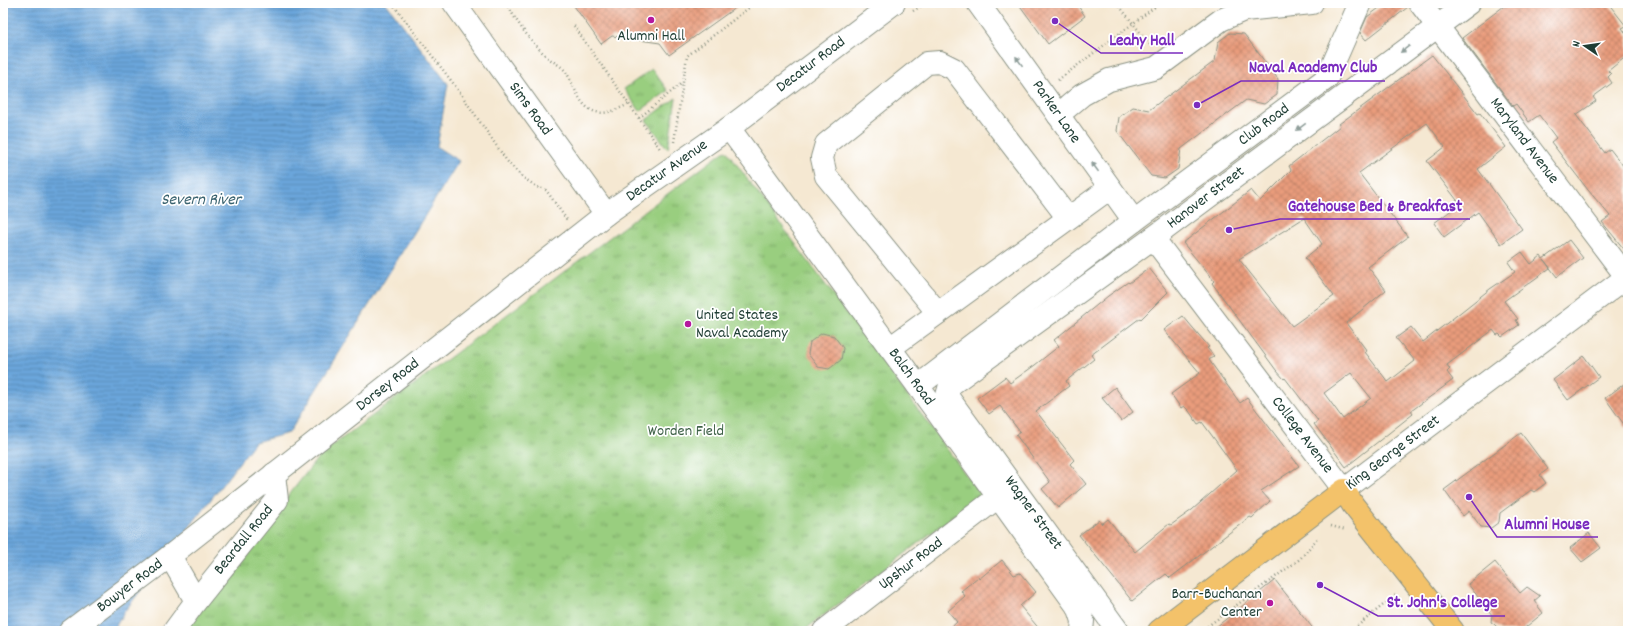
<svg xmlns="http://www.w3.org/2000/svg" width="1631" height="634" viewBox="0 0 1631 634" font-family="Dekko,sans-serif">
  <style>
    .grass { fill: url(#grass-tufts); stroke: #5c865a }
    .water { fill: url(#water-rules); stroke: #447288 }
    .building { fill: url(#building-cross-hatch); fill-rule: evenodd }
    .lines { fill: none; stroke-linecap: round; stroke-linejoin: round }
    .minor-casing { stroke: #8a9283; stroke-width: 24 }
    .major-casing { stroke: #8a9283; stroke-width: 24 }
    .path { stroke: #8a9283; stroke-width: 2.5; stroke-dasharray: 1 3; stroke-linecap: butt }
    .minor { stroke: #fff; stroke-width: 22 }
    .major { stroke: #f3c26a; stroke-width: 22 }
    .oneway { fill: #8f9e9a }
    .poi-dot { fill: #b5179e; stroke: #fff; stroke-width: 1.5 }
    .labels { text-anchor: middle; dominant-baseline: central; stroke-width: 3.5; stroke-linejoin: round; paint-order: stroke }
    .poi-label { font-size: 16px; fill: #1f3d34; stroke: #fff }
    .street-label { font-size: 16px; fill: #1f3d34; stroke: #fff }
    .park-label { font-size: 16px; fill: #3e6147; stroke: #fff }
    .water-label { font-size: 17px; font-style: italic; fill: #39626e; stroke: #fff }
    .leader { fill: none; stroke: #7b2cbf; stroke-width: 1.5 }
    .callout-dot { fill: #7b2cbf; stroke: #fff; stroke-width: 1.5 }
    .callout-label { font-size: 17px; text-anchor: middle; font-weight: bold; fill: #7b2cbf; stroke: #fff; stroke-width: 3.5; stroke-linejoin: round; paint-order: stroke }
  </style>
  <defs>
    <pattern id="grass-tufts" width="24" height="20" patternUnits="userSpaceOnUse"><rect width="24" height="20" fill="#99ce7f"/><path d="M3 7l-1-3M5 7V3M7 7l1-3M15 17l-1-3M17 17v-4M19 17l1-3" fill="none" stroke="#7ca869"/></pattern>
    <pattern id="water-rules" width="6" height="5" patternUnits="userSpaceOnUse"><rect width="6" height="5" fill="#6aa6db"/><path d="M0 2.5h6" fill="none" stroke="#5788b2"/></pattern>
    <pattern id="building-cross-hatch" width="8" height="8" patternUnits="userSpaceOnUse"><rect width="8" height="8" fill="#e99b7c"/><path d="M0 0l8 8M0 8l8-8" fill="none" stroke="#bc8066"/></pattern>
  </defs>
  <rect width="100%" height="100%" fill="#fff"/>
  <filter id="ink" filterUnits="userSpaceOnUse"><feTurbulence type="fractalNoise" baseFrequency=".025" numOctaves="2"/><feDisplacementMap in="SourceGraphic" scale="8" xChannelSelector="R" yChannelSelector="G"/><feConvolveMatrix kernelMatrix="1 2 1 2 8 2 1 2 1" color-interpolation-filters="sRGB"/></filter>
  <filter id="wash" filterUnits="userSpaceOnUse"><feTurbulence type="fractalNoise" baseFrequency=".012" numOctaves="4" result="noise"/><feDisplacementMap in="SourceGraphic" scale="16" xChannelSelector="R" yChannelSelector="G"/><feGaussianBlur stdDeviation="0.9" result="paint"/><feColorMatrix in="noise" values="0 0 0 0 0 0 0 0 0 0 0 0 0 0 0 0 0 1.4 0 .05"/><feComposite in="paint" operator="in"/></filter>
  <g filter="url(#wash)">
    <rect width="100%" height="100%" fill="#f5e8d2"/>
    <g class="grass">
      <polygon points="652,69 668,91 640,111 624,89"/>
      <polygon points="676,98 668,149 646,120"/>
      <polygon points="726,150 981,495 803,631 184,631 320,455"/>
    </g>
    <polygon class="water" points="3,3 386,3 448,84 437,147 459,161 289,433 255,442 124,612 113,631 3,631"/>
    <g id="blocks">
      <g class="building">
        <polygon points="572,3 742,3 669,55 660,43 612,36 601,44"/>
        <polygon points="1018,3 1076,3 1085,16 1048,44"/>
        <polygon points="1386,3 1408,3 1408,7 1366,40 1360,33 1367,17"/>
        <polygon points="1508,3 1608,3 1626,26 1622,28 1628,36 1628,55 1608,71 1611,74 1608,77 1612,83 1593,97 1596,101 1576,115 1605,153 1610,149 1628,172 1628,254 1602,222 1610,216 1588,190 1551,142 1556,138 1539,115 1529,122 1516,104 1513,106 1462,38"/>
        <polygon points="1230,33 1244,34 1278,79 1277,95 1264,104 1246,100 1181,149 1178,169 1165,178 1151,176 1117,131 1119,117 1133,107 1149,110 1215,61 1218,42"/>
        <path d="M1432,55L1478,114L1480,113L1506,147L1478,169L1522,229L1501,244L1478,212L1444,237L1434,223L1460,204L1427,161L1445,147L1427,123L1359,173L1408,237L1368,267L1386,290L1346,323L1367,351L1365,352L1388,382L1415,361L1396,338L1411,327L1423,342L1490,289L1515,272L1508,262L1522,252L1531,264L1541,256L1543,259L1569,240L1583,258L1557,277L1544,260L1550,268L1504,301L1518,319L1516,320L1519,325L1502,337L1499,334L1497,335L1493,330L1447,365L1450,369L1447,372L1453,380L1411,411L1413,414L1346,467L1314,424L1318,421L1285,378L1284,379L1276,370L1212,283L1214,281L1183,243L1251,190L1260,201L1291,170L1289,166L1340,126L1339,124ZM1304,218L1322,244L1305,258L1334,296L1292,326L1239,259ZM1351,373L1371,398L1343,419L1324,393Z"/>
        <polygon points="1149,268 1168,292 1141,319 1140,318 1091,355 1094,359 1066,381 1069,386 1036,411 1074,460 1070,464 1086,484 1058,508 1042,489 1050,482 1016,435 1020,432 1000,406 989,414 977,398 1005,377 1010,383 1035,365 1059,346 1054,340 1108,296 1128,282 1129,283"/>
        <polygon points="1183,316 1209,347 1207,348 1214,356 1209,360 1240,403 1247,398 1299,466 1261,491 1270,501 1252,518 1250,517 1170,578 1166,574 1132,601 1079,535 1099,520 1102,524 1108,519 1135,552 1169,524 1171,525 1192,510 1237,470 1202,422 1198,424 1189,411 1184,406 1181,408 1171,394 1200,373 1164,330"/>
        <polygon points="822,333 834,336 843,348 841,360 829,369 818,367 808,354 810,342"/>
        <polygon points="1584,356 1599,377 1568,400 1553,380"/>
        <polygon points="1628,381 1628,430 1605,398"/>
        <polygon points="1115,387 1133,412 1121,421 1102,398"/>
        <polygon points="1521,433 1548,469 1540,475 1546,483 1534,492 1531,490 1500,513 1499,522 1491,528 1481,527 1469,511 1463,516 1444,490"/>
        <polygon points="1589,533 1601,548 1582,562 1570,548"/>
        <polygon points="1002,560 1014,575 1020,573 1036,592 1020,606 1041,631 947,631 957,622 948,611 965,596 961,591 978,577 979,579"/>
        <polygon points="1495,562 1520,593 1527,587 1540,596 1534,601 1543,613 1521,631 1501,631 1494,624 1491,622 1492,615 1468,584"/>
        <polygon points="1275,580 1315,631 1211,631"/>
      </g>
    </g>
  </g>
  <g filter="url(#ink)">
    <use href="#blocks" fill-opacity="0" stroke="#8a9283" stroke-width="1"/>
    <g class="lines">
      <g class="minor-casing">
        <g id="minor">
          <polyline points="454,3 606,214"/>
          <polyline points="978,3 1134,221"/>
          <polyline points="1420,3 1628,279"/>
          <polyline points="1058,115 1082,95 1109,80 1156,68 1221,20 1244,10 1312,3"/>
          <polyline points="729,128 939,415 1079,609 1083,621 1082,631"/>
          <polyline points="1153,238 1344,490 1628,276"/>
          <polyline points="938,313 826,176 822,158 826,144 927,63 940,62 954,69 1068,218"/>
          <polyline points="890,348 1110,188"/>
          <polyline points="918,386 1134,221 1327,78 1360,3"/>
          <polyline points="170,556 196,601 174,631"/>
          <polyline points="196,601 277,500 274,474"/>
          <polyline points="70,631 170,556 606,214 729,128 894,3"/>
          <polyline points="824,631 998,497"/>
          <polyline points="1118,631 947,396 950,385 1153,238 1469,3"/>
        </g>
      </g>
      <g class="major-casing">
        <polyline id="major" points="1159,631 1344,490 1353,505 1453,631"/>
      </g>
      <g class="path">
        <polyline points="392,3 456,87 507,161 522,177 539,188 546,190 567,220"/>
        <path d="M507,3C516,23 531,41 547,57C553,62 562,66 566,72C574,84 578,103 591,110C604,117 618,109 629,104"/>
        <polyline points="1117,3 1151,46"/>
        <polyline points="913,11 926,3"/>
        <polyline points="574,26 661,150"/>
        <polyline points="1058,80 1160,3"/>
        <polyline points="639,118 682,83"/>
        <polyline points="674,142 687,56 755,3"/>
        <polyline points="1331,526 1346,530"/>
        <polyline points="1201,631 1300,559 1318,538"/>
        <polyline points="1351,631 1397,594"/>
      </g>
      <use href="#minor" class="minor"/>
      <use href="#major" class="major"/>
    </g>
    <defs><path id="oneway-solid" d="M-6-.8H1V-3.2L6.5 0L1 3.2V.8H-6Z"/></defs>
    <g class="oneway">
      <use href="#oneway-solid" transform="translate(1405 49) rotate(143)"/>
      <use href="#oneway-solid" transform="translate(1019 61) rotate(-126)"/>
      <use href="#oneway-solid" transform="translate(1301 127) rotate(143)"/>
      <use href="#oneway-solid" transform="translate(1095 167) rotate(-126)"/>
    </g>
  </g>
  <g class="poi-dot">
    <circle cx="651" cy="20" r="4"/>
    <circle cx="688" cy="324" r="4"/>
    <circle cx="1270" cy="603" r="4"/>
  </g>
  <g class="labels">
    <g class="poi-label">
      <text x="651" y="36">Alumni Hall</text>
      <text x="696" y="315" text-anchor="start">United States<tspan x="696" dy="18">Naval Academy</tspan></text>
      <text x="1262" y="594" text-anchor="end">Barr-Buchanan<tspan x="1262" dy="18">Center</tspan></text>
    </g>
    <g class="street-label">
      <text transform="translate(811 65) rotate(-37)">Decatur Road</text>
      <text transform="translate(530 109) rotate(54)">Sims Road</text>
      <text transform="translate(1056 112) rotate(55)">Parker Lane</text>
      <text transform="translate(1264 125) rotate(-37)">Club Road</text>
      <text transform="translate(1524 141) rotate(53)">Maryland Avenue</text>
      <text transform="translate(667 171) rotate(-35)">Decatur Avenue</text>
      <text transform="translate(1206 198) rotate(-37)">Hanover Street</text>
      <text transform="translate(911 377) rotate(54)">Balch Road</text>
      <text transform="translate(388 385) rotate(-38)">Dorsey Road</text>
      <text transform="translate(1302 435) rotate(53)">College Avenue</text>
      <text transform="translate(1393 453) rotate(-37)">King George Street</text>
      <text transform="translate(1033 513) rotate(54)">Wagner Street</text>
      <text transform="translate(244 540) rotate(-51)">Beardall Road</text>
      <text transform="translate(911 564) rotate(-37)">Upshur Road</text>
      <text transform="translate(130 586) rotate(-37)">Bowyer Road</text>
    </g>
    <g class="park-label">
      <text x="686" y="431">Worden Field</text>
    </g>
    <g class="water-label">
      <text x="201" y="201">Severn River</text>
    </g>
  </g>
  <path class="leader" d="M1055 21L1101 53H1183M1197 105L1241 81H1385M1229 230L1280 219H1470M1469 497L1497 537H1598M1320 585L1378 616H1505"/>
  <g class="callout-dot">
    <circle cx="1055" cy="21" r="4"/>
    <circle cx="1197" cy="105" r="4"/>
    <circle cx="1229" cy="230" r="4"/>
    <circle cx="1469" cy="497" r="4"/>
    <circle cx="1320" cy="585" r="4"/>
  </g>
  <g class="callout-label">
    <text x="1142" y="45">Leahy Hall</text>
    <text x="1313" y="72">Naval Academy Club</text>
    <text x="1375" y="211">Gatehouse Bed &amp; Breakfast</text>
    <text x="1547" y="529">Alumni House</text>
    <text x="1442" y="607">St. John's College</text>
  </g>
  <rect width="1631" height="634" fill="none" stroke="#fff" stroke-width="16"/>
  <g transform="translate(1585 46) rotate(283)" stroke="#ffffff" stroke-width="3" paint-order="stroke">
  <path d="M0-3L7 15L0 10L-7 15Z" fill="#1f3d34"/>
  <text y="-6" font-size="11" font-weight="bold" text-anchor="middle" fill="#1f3d34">N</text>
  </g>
</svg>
